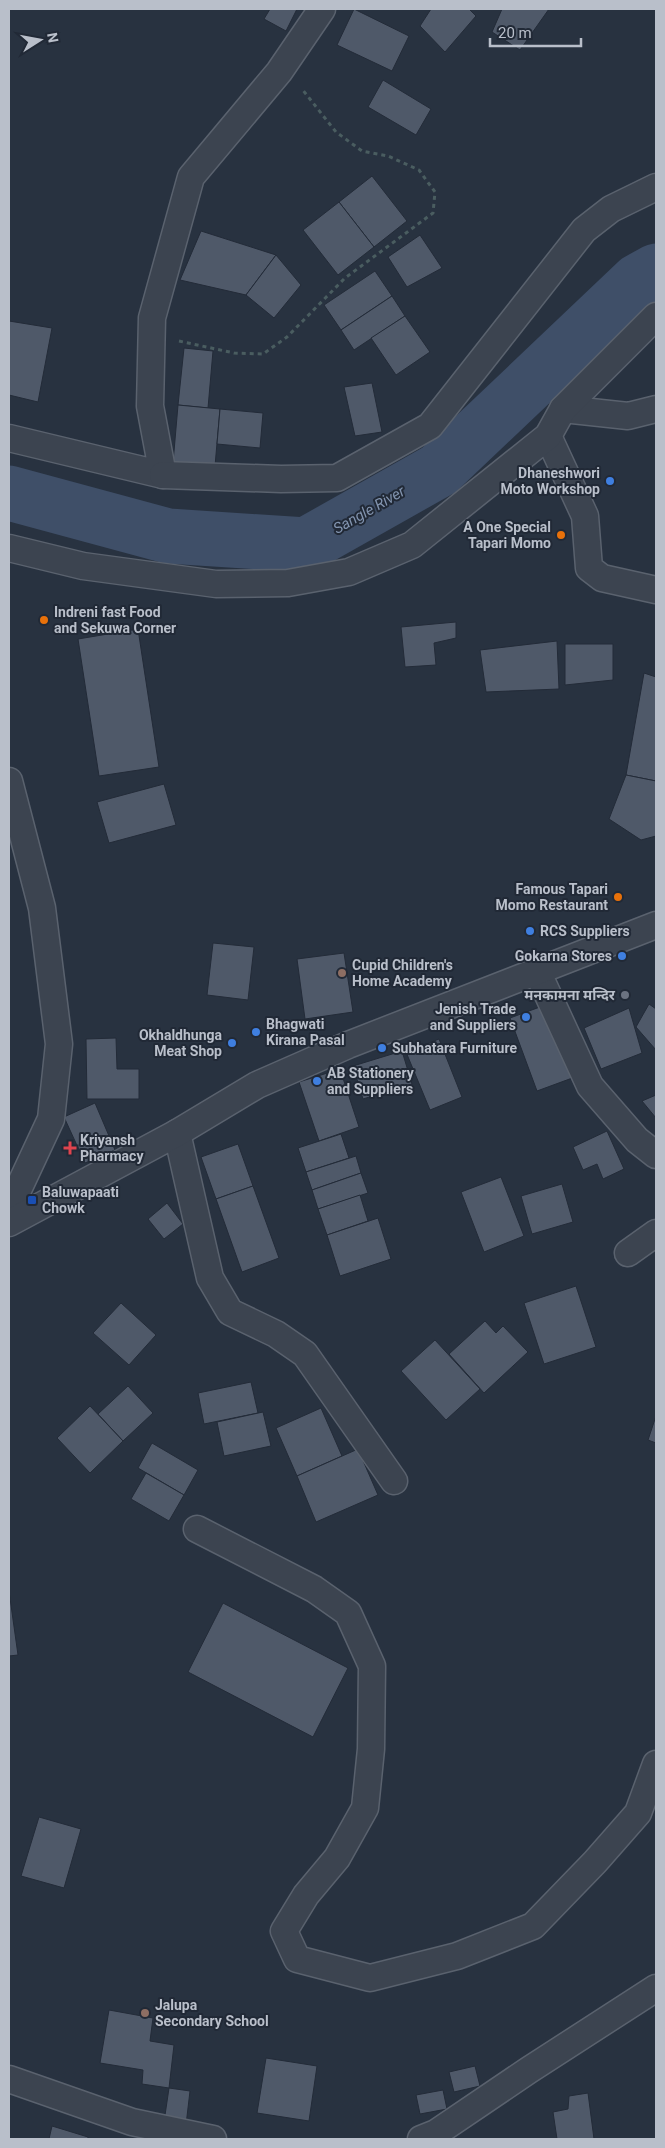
<svg xmlns="http://www.w3.org/2000/svg" width="665" height="2148" viewBox="0 0 665 2148" font-family="Roboto,'Noto Sans Devanagari',sans-serif">
  <style>
    .lines { fill: none; stroke-linecap: round; stroke-linejoin: round }
    .river { stroke: #3f4f68; stroke-width: 55 }
    .building { fill: #4f5969; stroke: #232b38 }
    .minor-casing { stroke: #5a626e; stroke-width: 29 }
    .path { stroke: #4a5d60; stroke-width: 3; stroke-dasharray: 4 4; stroke-linecap: butt }
    .minor { stroke: #3c4450; stroke-width: 26 }
    .shop-dot { fill: #3f7fe0; stroke: #212936; stroke-width: 2 }
    .food-dot { fill: #e8710a; stroke: #212936; stroke-width: 2 }
    .education-dot { fill: #8d6e63; stroke: #212936; stroke-width: 2 }
    .worship-dot { fill: #6b7280; stroke: #212936; stroke-width: 2 }
    .health-dot { fill: #e0444e; stroke: #212936; stroke-width: 2 }
    .transit-dot { fill: #1a4fb4; stroke: #212936; stroke-width: 2 }
    .labels { text-anchor: middle; dominant-baseline: central; stroke-width: 4; stroke-linejoin: round; paint-order: stroke }
    .poi-label { font-size: 14px; font-weight: bold; fill: #b9bfca; stroke: #212936; text-anchor: start }
    .water-label { font-size: 15px; font-style: italic; fill: #8395b0; stroke: #212936 }
  </style>
  <rect width="100%" height="100%" fill="#283240"/>
  <g class="lines">
    <polyline class="river" points="9,493 168,536 306,545 439,470 638,281 656,271"/>
  </g>
  <g class="building">
    <polygon points="270,9 297,9 286,31 264,19"/>
    <polygon points="354,9 409,36 392,71 337,45"/>
    <polygon points="431,9 469,9 476,16 445,52 420,26"/>
    <polygon points="502,9 549,9 520,50 492,32"/>
    <polygon points="383,80 431,109 416,135 368,107"/>
    <polygon points="372,176 407,221 374,247 339,202"/>
    <polygon points="339,202 374,247 338,275 303,230"/>
    <polygon points="201,231 276,255 246,295 180,280"/>
    <polygon points="420,235 442,268 407,287 388,257"/>
    <polygon points="276,255 301,285 274,318 246,295"/>
    <polygon points="375,271 392,296 341,330 324,305"/>
    <polygon points="392,296 405,316 354,350 341,330"/>
    <polygon points="405,316 430,352 396,375 371,338"/>
    <polygon points="9,321 52,328 38,402 9,395"/>
    <polygon points="184,348 213,351 208,408 178,405"/>
    <polygon points="372,383 382,432 355,436 344,387"/>
    <polygon points="178,405 220,409 215,466 173,463"/>
    <polygon points="220,409 263,413 260,448 217,444"/>
    <polygon points="456,622 456,638 434,643 436,665 405,667 401,627"/>
    <polygon points="138,629 159,767 99,776 78,639"/>
    <polygon points="557,641 559,689 486,692 480,650"/>
    <polygon points="565,644 613,644 613,680 565,685"/>
    <polygon points="644,673 656,677 656,781 626,775"/>
    <polygon points="626,775 656,781 656,836 641,840 609,819"/>
    <polygon points="164,784 176,825 109,843 97,802"/>
    <polygon points="213,943 254,947 248,1000 207,995"/>
    <polygon points="344,953 353,1012 305,1019 297,959"/>
    <polygon points="548,1004 575,1077 537,1091 510,1018"/>
    <polygon points="649,1004 656,1009 656,1050 636,1027"/>
    <polygon points="629,1008 642,1053 601,1069 584,1028"/>
    <polygon points="116,1038 117,1069 139,1069 139,1099 87,1099 86,1039"/>
    <polygon points="439,1039 462,1097 430,1110 406,1052"/>
    <polygon points="402,1051 412,1084 363,1099 353,1066"/>
    <polygon points="340,1069 359,1127 319,1141 299,1082"/>
    <polygon points="656,1095 656,1118 642,1101"/>
    <polygon points="95,1103 115,1150 85,1163 64,1117"/>
    <polygon points="607,1131 624,1169 603,1179 597,1164 583,1170 573,1147"/>
    <polygon points="341,1134 349,1158 306,1172 298,1148"/>
    <polygon points="238,1144 253,1186 216,1199 201,1157"/>
    <polygon points="356,1156 361,1173 312,1190 306,1172"/>
    <polygon points="361,1173 368,1193 318,1209 312,1190"/>
    <polygon points="501,1177 524,1236 484,1252 461,1192"/>
    <polygon points="562,1184 573,1222 532,1234 521,1196"/>
    <polygon points="253,1186 279,1258 242,1272 216,1199"/>
    <polygon points="360,1195 368,1221 327,1235 318,1209"/>
    <polygon points="167,1203 183,1224 164,1239 148,1219"/>
    <polygon points="378,1218 391,1259 340,1276 327,1235"/>
    <polygon points="576,1286 596,1347 544,1364 524,1303"/>
    <polygon points="121,1303 156,1335 129,1365 93,1333"/>
    <polygon points="485,1321 496,1333 503,1326 528,1352 484,1393 449,1354"/>
    <polygon points="435,1340 480,1389 446,1420 401,1371"/>
    <polygon points="251,1382 258,1413 204,1424 198,1393"/>
    <polygon points="128,1386 153,1413 123,1441 98,1414"/>
    <polygon points="90,1406 123,1441 90,1473 57,1438"/>
    <polygon points="321,1408 342,1456 297,1476 276,1428"/>
    <polygon points="263,1412 271,1446 224,1456 217,1422"/>
    <polygon points="656,1416 656,1443 648,1440"/>
    <polygon points="152,1443 198,1470 184,1495 138,1468"/>
    <polygon points="358,1449 378,1495 316,1522 297,1476"/>
    <polygon points="146,1473 184,1495 169,1521 131,1499"/>
    <polygon points="9,1591 18,1655 9,1656"/>
    <polygon points="223,1603 348,1668 313,1737 188,1672"/>
    <polygon points="39,1817 81,1829 64,1888 21,1876"/>
    <polygon points="109,2010 153,2018 150,2041 174,2045 169,2088 142,2084 143,2070 100,2063"/>
    <polygon points="266,2058 317,2066 309,2121 257,2113"/>
    <polygon points="475,2066 480,2086 454,2092 449,2072"/>
    <polygon points="169,2088 190,2091 186,2125 164,2122"/>
    <polygon points="443,2090 447,2109 420,2114 416,2095"/>
    <polygon points="588,2093 594,2139 557,2139 553,2112 568,2109 569,2096"/>
    <polygon points="52,2126 88,2137 88,2139 49,2139"/>
  </g>
  <g class="lines">
    <g class="minor-casing">
      <g id="minor">
        <polyline points="563,409 628,416 656,409"/>
        <polyline points="548,436 585,516 589,568 602,578 656,590"/>
        <polyline points="9,438 163,475 150,406 152,318 191,177 279,72 322,9"/>
        <polyline points="163,475 281,479 337,478 430,426 584,230 611,209 656,187"/>
        <polyline points="9,548 83,566 216,584 288,583 349,572 412,545 548,436 563,409 656,316"/>
        <polyline points="9,781 42,908 59,1044 51,1119 9,1209"/>
        <polyline points="537,971 590,1086 637,1140 656,1155"/>
        <polyline points="177,1133 210,1278 230,1312 276,1334 305,1354 394,1481"/>
        <polyline points="9,1223 177,1133 257,1085 348,1045 656,925"/>
        <polyline points="628,1253 656,1233"/>
        <polyline points="197,1529 314,1589 348,1613 372,1666 371,1749 365,1808 337,1858 306,1895 284,1931 297,1959 370,1978 457,1956 533,1926 595,1862 638,1813 656,1764"/>
        <polyline points="9,2079 132,2122 213,2139"/>
        <polyline points="421,2139 436,2133 529,2070 656,1988"/>
      </g>
    </g>
    <polyline class="path" points="179,341 234,353 263,354 287,337 345,278 433,213 435,192 419,170 388,156 362,151 336,132 302,89"/>
    <use href="#minor" class="minor"/>
  </g>
  <g class="shop-dot">
    <circle cx="610" cy="481" r="5"/>
    <circle cx="530" cy="931" r="5"/>
    <circle cx="622" cy="956" r="5"/>
    <circle cx="526" cy="1017" r="5"/>
    <circle cx="256" cy="1032" r="5"/>
    <circle cx="232" cy="1043" r="5"/>
    <circle cx="382" cy="1048" r="5"/>
    <circle cx="317" cy="1081" r="5"/>
  </g>
  <g class="food-dot">
    <circle cx="561" cy="535" r="5"/>
    <circle cx="44" cy="620" r="5"/>
    <circle cx="618" cy="897" r="5"/>
  </g>
  <g class="education-dot">
    <circle cx="342" cy="973" r="5"/>
    <circle cx="145" cy="2013" r="5"/>
  </g>
  <circle class="worship-dot" cx="625" cy="995" r="5"/>
  <path class="health-dot" d="M67.5 1140.5h5v5h5v5h-5v5h-5v-5h-5v-5h5z"/>
  <rect class="transit-dot" x="27" y="1195" width="10" height="10" rx="2.5"/>
  <g class="labels">
    <g class="poi-label">
      <text x="600" y="473" text-anchor="end">Dhaneshwori<tspan x="600" dy="16">Moto Workshop</tspan></text>
      <text x="551" y="527" text-anchor="end">A One Special<tspan x="551" dy="16">Tapari Momo</tspan></text>
      <text x="54" y="612">Indreni fast Food<tspan x="54" dy="16">and Sekuwa Corner</tspan></text>
      <text x="608" y="889" text-anchor="end">Famous Tapari<tspan x="608" dy="16">Momo Restaurant</tspan></text>
      <text x="540" y="931">RCS Suppliers</text>
      <text x="612" y="956" text-anchor="end">Gokarna Stores</text>
      <text x="352" y="965">Cupid Children's<tspan x="352" dy="16">Home Academy</tspan></text>
      <text x="615" y="995" text-anchor="end">मनकामना मन्दिर</text>
      <text x="516" y="1009" text-anchor="end">Jenish Trade<tspan x="516" dy="16">and Suppliers</tspan></text>
      <text x="266" y="1024">Bhagwati<tspan x="266" dy="16">Kirana Pasal</tspan></text>
      <text x="222" y="1035" text-anchor="end">Okhaldhunga<tspan x="222" dy="16">Meat Shop</tspan></text>
      <text x="392" y="1048">Subhatara Furniture</text>
      <text x="327" y="1073">AB Stationery<tspan x="327" dy="16">and Suppliers</tspan></text>
      <text x="80" y="1140">Kriyansh<tspan x="80" dy="16">Pharmacy</tspan></text>
      <text x="42" y="1192">Baluwapaati<tspan x="42" dy="16">Chowk</tspan></text>
      <text x="155" y="2005">Jalupa<tspan x="155" dy="16">Secondary School</tspan></text>
    </g>
    <g class="water-label">
      <text transform="translate(369 510) rotate(-30)">Sangle River</text>
    </g>
  </g>
  <rect width="665" height="2148" fill="none" stroke="#b9bfca" stroke-width="20"/>
  <g transform="translate(40 40) rotate(79)" stroke="#212936" stroke-width="4" paint-order="stroke">
  <path d="M0-4L9 19L0 12L-9 19Z" fill="#b9bfca"/>
  <text y="-8" font-size="14" font-weight="bold" text-anchor="middle" fill="#b9bfca">N</text>
  </g>
  <path d="M490 38v8h91v-8" fill="none" stroke="#b9bfca" stroke-width="2.5"/>
  <text x="498" y="38" font-size="15" fill="#b9bfca" stroke="#212936" stroke-width="4" paint-order="stroke">20 m</text>
</svg>
